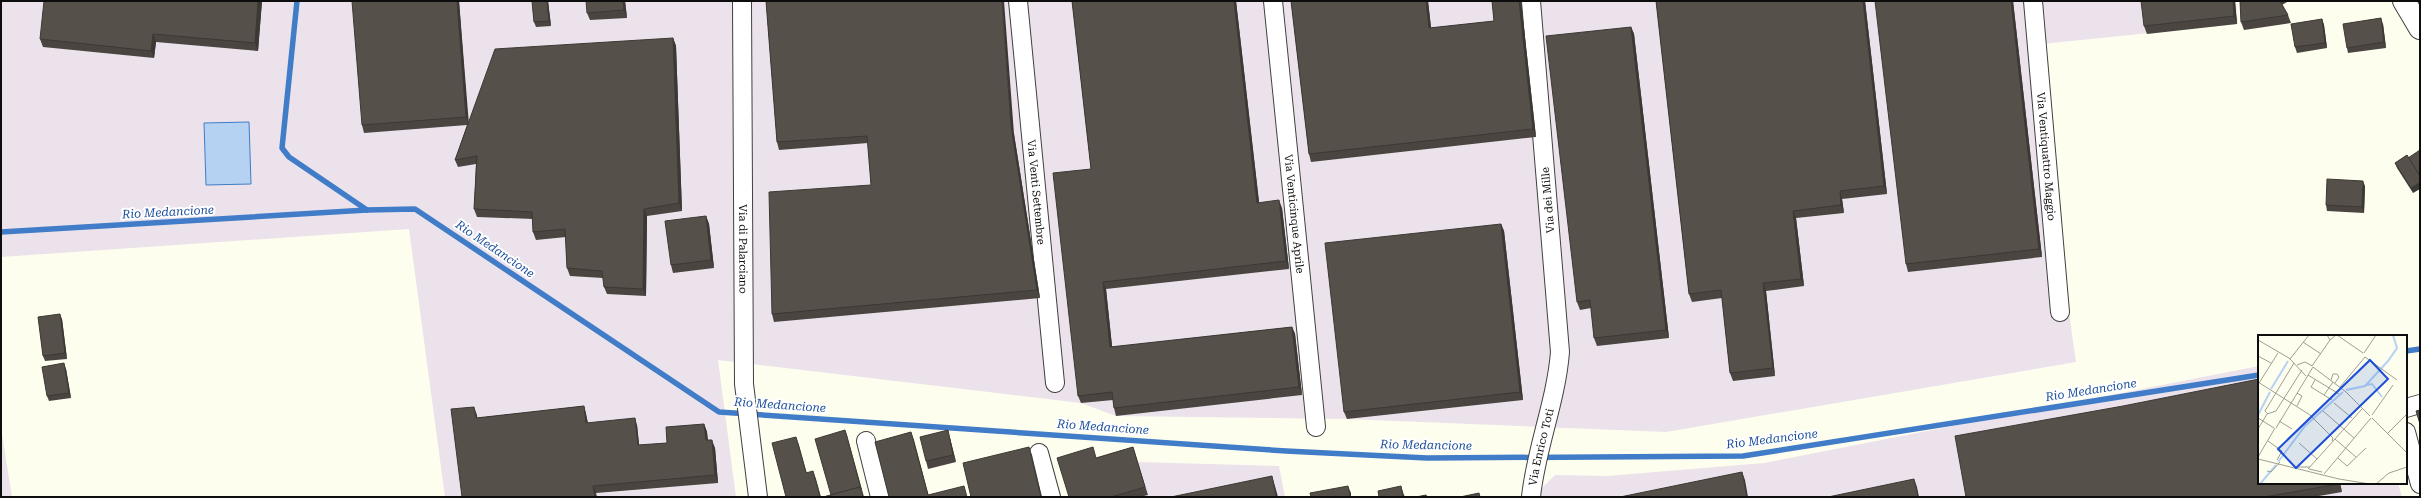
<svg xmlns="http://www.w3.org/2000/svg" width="2421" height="498" viewBox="0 0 2421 498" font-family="'Roboto Serif',serif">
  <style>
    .industrial { fill: #ece2eb }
    .water { fill: #b5d2f3; stroke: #407cc7 }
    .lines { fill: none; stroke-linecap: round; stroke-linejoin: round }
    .stream { stroke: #407cc7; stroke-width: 5.5 }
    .minor-casing { stroke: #404040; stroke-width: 20 }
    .tertiary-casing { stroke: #404040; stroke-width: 24 }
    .minor { stroke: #fff; stroke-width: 18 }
    .tertiary { stroke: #fff; stroke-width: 22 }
    .wall { fill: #4a4540 }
    .shaded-wall { fill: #3c3834 }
    .building { fill: #56504a; stroke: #3c3834 }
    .labels { text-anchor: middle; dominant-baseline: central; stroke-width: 4; stroke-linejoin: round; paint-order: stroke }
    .street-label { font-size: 11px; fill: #0d0d0d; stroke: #fff }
    .water-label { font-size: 12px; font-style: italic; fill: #1c4f9a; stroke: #fff }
    .inset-river { fill: none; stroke: #b5d2f3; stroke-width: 2 }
    .inset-road { fill: none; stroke: #9e9e95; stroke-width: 1 }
    .view { fill: #1d4ed8; fill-opacity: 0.15; stroke: #1d4ed8; stroke-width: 2 }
    .inset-edge { fill: none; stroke: #0d0d0d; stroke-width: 2 }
  </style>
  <rect width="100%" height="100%" fill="#fefeef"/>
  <g class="industrial">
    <polygon points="1,1 2236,1 2238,24 2031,45 2076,362 1666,432 1347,419 1116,416 1081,403 718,360 736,497 445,497 409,229 1,257"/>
    <polygon points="2259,366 2259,483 2398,483 2402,497 1539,497 1539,491 1555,475 1607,476 1764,463"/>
    <polygon points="1,428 12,497 1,497"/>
    <polygon points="1064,460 1279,466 1285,497 1073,497"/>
  </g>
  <polygon class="water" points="249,122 251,184 206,185 204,123"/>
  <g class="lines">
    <g class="stream">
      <polyline points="297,1 282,148 289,157 367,210"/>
      <polyline points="1,232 367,210 415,209 719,412 1286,451 1427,458 1743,456 2259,375"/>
      <polyline points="2406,351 2420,349"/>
    </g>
    <g class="minor-casing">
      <g id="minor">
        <path id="s1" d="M742,1L744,384L758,497"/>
        <path id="s2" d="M1018,1L1055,383"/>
        <path id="s3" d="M1273,1L1316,427"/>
        <path id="s4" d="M2033,1L2060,312"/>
        <polyline points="2406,408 2420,404"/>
        <polyline points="2406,432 2420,484"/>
        <polyline points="866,441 880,497"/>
        <polyline points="1039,453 1051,497"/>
        <path id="s5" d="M1531,497C1536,448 1556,402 1560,352L1531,1"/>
      </g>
    </g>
    <g class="tertiary-casing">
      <polyline id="tertiary" points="2404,1 2420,28"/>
    </g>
    <use href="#minor" class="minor"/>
    <use href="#tertiary" class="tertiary"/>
  </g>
  <g class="wall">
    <polygon points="262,1 258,51 156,42 154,58 43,47 40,39"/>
    <polygon points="459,1 468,122 673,38 676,46 682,211 647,216 646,296 607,294 604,287 603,278 570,276 567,268 566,237 536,240 533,232 533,219 477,217 474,209 476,164 458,167 455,160 467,125 364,133 362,125"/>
    <polygon points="532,1 548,1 551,26 536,27 534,22"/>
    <polygon points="625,1 627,18 590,20 587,13"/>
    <polygon points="766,1 1014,134 1040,298 774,322 772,314 871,185 868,143 779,150 777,142"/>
    <polygon points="1072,1 1236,1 1259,203 1282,208 1289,269 1106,289 1112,347 1292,327 1295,334 1302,395 1116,416 1114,408 1113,400 1081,403 1078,396 1091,169"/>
    <polygon points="1291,1 1428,1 1431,28 1494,21 1492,1 1521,1 1536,137 1311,162 1309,154"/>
    <polygon points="1656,1 1865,1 1887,194 1842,199 1844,213 1796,218 1804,286 1766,291 1775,376 1733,381 1730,373 1722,298 1692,302 1689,294"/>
    <polygon points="2013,1 2042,257 1908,272 1906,264"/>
    <polygon points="2235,1 2237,24 2147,34 2144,26"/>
    <polygon points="2240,1 2289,1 2282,5 2288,15 2291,23 2244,30 2241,22"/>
    <polygon points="2322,19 2324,25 2327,48 2297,53 2295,47"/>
    <polygon points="2383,24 2386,48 2348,53 2347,48"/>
    <polygon points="1631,27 1634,34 1669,338 1597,346 1594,338 1591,308 1580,310 1577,302"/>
    <polygon points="2407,155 2413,193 2397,168 2395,163"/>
    <polygon points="2365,186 2364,213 2327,211 2326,205"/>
    <polygon points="706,216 709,224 714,268 673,273 671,265"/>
    <polygon points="1501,224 1504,231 1523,400 1347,419 1344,412"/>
    <polygon points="62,319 67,359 45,361 43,356"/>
    <polygon points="66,369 71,398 49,401 47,396"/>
    <polygon points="584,406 586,414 588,423 637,425 639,445 667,443 704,424 707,432 708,440 715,448 718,483 596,493 462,497 477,415 477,418"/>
    <polygon points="950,438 956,462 928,469 926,461"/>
    <polygon points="1133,447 1148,495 1140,497 1069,497 1096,458"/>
    <polygon points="2259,483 2340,483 2342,492 2313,497 1966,497"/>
  </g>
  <g class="shaded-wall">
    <polygon points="258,1 262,1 258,51 255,43"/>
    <polygon points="457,1 459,1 469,125 466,117"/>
    <polygon points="547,1 548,1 551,26 549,21"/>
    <polygon points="623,1 625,1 627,18 624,10"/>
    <polygon points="1002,1 1004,1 1014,134 1040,298 1037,290 1011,126"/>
    <polygon points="1234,1 1236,1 1260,210 1257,203"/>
    <polygon points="1426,1 1428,1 1432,36 1429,28"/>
    <polygon points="1519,1 1521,1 1536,137 1533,129"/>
    <polygon points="1863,1 1865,1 1887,194 1884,186"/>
    <polygon points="2011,1 2013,1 2042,257 2039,249"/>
    <polygon points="2233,1 2235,1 2237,24 2234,16"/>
    <polygon points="2381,18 2383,24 2386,48 2384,42"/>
    <polygon points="2322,19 2324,25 2327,48 2325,43"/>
    <polygon points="1631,27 1634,34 1669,338 1666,330"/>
    <polygon points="153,34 156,42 154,58 151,51"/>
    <polygon points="673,38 676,46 682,211 679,203"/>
    <polygon points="2363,181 2365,186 2364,213 2362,207"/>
    <polygon points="2420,182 2420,189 2413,193 2411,188"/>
    <polygon points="1840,191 1842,199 1844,213 1841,205"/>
    <polygon points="1279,200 1282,208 1289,269 1286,261"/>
    <polygon points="644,209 647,216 646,296 643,289"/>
    <polygon points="1793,211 1796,218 1804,286 1801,279"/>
    <polygon points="706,216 709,224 714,268 711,260"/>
    <polygon points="1501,224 1504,231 1523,400 1520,392"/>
    <polygon points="1103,282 1106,289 1113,355 1110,347"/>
    <polygon points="1763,283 1766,291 1775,376 1773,368"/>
    <polygon points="60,314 62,319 67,359 65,353"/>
    <polygon points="1292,327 1295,334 1302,395 1299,387"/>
    <polygon points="64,363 66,369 71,398 69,393"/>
    <polygon points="584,406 586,414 589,431 586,423"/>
    <polygon points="474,407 477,415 478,426 476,418"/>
    <polygon points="635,418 637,425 640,453 638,445"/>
    <polygon points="704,424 707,432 708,448 706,440"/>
    <polygon points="845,430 847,435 864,497 863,497"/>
    <polygon points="948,430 956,462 953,455"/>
    <polygon points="911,432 914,440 929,497 928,497"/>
    <polygon points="796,437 799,445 809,481 806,473"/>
    <polygon points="712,440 715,448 718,483 715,475"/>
    <polygon points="1029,447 1032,455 1042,497 1041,497"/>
    <polygon points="813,471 816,479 821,497 820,497"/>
    <polygon points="1742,472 1745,480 1748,497 1747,497"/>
    <polygon points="1272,476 1275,486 1278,497 1276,497"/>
    <polygon points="1914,479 1917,487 1919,497 1918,497"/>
    <polygon points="2339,483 2340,483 2342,492"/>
    <polygon points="593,486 596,493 597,497 595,497"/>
    <polygon points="1348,486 1351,493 1351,497 1350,497"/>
    <polygon points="1401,486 1404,495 1405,497 1403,497"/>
  </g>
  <g class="building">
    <polygon points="44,1 258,1 255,43 153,34 151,51 40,39"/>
    <polygon points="352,1 457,1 466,117 362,125"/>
    <polygon points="532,1 547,1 549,21 534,22"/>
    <polygon points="586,1 623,1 624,10 587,13"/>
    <polygon points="766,1 1002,1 1011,126 1037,290 772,314 769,192 871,185 867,136 777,142"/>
    <polygon points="1072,1 1234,1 1257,203 1279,200 1286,261 1103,282 1110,347 1292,327 1299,387 1114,408 1112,392 1078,396 1053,173 1091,169"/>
    <polygon points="1291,1 1426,1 1429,28 1494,21 1492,1 1519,1 1533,129 1309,154"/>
    <polygon points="1656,1 1863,1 1884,186 1840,191 1841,205 1793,211 1801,279 1763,283 1773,368 1730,373 1721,290 1689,294"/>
    <polygon points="1875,1 2011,1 2039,249 1906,264"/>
    <polygon points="2141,1 2233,1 2234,16 2144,26"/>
    <polygon points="2240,1 2280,1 2288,15 2241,22"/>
    <polygon points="2381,18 2384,42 2347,48 2343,24"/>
    <polygon points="2322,19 2325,43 2295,47 2291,24"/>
    <polygon points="1631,27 1666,330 1594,338 1590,300 1577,302 1546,36"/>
    <polygon points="673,38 679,203 644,209 643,289 604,287 602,271 567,268 565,229 533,232 532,212 474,209 477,156 455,160 495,49"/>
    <polygon points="2420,150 2420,176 2408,158"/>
    <polygon points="2407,155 2420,176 2420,182 2411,188 2395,163"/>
    <polygon points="2327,179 2363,181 2362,207 2326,205"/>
    <polygon points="706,216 711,260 671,265 665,221"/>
    <polygon points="1501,224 1520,392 1344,412 1325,243"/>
    <polygon points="60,314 65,353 43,356 38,317"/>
    <polygon points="64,363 69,393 47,396 42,367"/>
    <polygon points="2259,379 2259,483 2339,483 2339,484 2264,497 1966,497 1955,436 2123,406"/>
    <polygon points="584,406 586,423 635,418 638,445 667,443 666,427 704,424 706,440 712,440 715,475 593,486 595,497 462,497 451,409 474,407 476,418"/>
    <polygon points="2420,410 2420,424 2416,411"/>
    <polygon points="845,430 861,489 860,487 831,495 815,439"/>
    <polygon points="948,430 953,455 926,461 920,437"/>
    <polygon points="911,432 928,495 964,486 967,497 889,497 875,442"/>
    <polygon points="796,437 806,473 813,471 820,497 786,497 772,443"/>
    <polygon points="1029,447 1041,497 971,497 963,463"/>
    <polygon points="1093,447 1096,458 1133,447 1145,487 1111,497 1069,497 1057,458"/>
    <polygon points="1742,472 1747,497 1620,497"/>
    <polygon points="1272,476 1276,497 1171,497"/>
    <polygon points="1914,479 1918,497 1828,497"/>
    <polygon points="1348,486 1350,497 1311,497 1310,493"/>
    <polygon points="1401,486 1403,497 1379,497 1378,491"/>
    <polygon points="860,487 863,497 823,497"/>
    <polygon points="1479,493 1480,497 1460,497"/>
    <polygon points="1426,495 1427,497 1416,497"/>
  </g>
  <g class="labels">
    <g class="street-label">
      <text stroke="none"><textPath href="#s4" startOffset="156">Via Ventiquattro Maggio</textPath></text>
      <text stroke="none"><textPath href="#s2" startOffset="192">Via Venti Settembre</textPath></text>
      <text transform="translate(1548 200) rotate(-95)">Via dei Mille</text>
      <text stroke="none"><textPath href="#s3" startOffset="214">Via Venticinque Aprile</textPath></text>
      <text stroke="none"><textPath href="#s1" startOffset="248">Via di Palarciano</textPath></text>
      <text stroke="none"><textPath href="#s5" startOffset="51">Via Enrico Toti</textPath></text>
    </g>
    <g class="water-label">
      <text transform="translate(168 212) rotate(-3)">Rio Medancione</text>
      <text transform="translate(495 249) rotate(34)">Rio Medancione</text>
      <text transform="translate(2091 390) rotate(-9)">Rio Medancione</text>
      <text transform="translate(780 405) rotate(4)">Rio Medancione</text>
      <text transform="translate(1103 427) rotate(4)">Rio Medancione</text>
      <text transform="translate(1772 439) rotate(-7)">Rio Medancione</text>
      <text transform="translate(1426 445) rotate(1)">Rio Medancione</text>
    </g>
  </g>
  <g transform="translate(2258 335)">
    <rect width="149" height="149" fill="#fefeef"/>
    <path class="inset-river" d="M108,50L114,49L124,62M13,54L30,26M88,55L107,51L130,26L139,13L135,0M0,80L12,57M20,127L47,91L85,57M2,149L18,130"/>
    <path class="inset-road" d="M69,0L72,5L78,0M79,0L105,18M0,5L31,23L48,41M45,7L63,19M106,18L118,0M0,21L13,28M107,22L139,45M32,24L51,0M39,30L47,27L54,31M54,31L72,5M50,40L81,59M57,45L53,52L74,65M73,45L75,39H79L81,42L77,48M0,47L52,80L75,103L74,106M1,48L20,18M82,52L107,22M39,58L44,61L39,71M66,60L75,47M76,68L94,83M18,76L44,35M65,76L96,103M10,79L7,76L36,28M114,80L135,50M0,83L16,93M114,83L149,118M21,86L34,94M18,93L55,32L88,57L112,81M0,94L9,79L18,76M129,99L149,79M77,104L98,122M10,106L24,116L19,125M41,108L59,124M0,122L17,93M80,123L89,131L108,113M0,124L81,144L112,149M39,132H52M50,134L104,74M51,134L64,137M9,136L13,137L22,127M66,139L113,83M118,149L131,138L149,132"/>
    <path class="view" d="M112,25L130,44L38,133L20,114Z"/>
    <rect width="149" height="149" class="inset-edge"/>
  </g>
  <rect width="2421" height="498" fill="none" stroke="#0d0d0d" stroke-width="4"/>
</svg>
